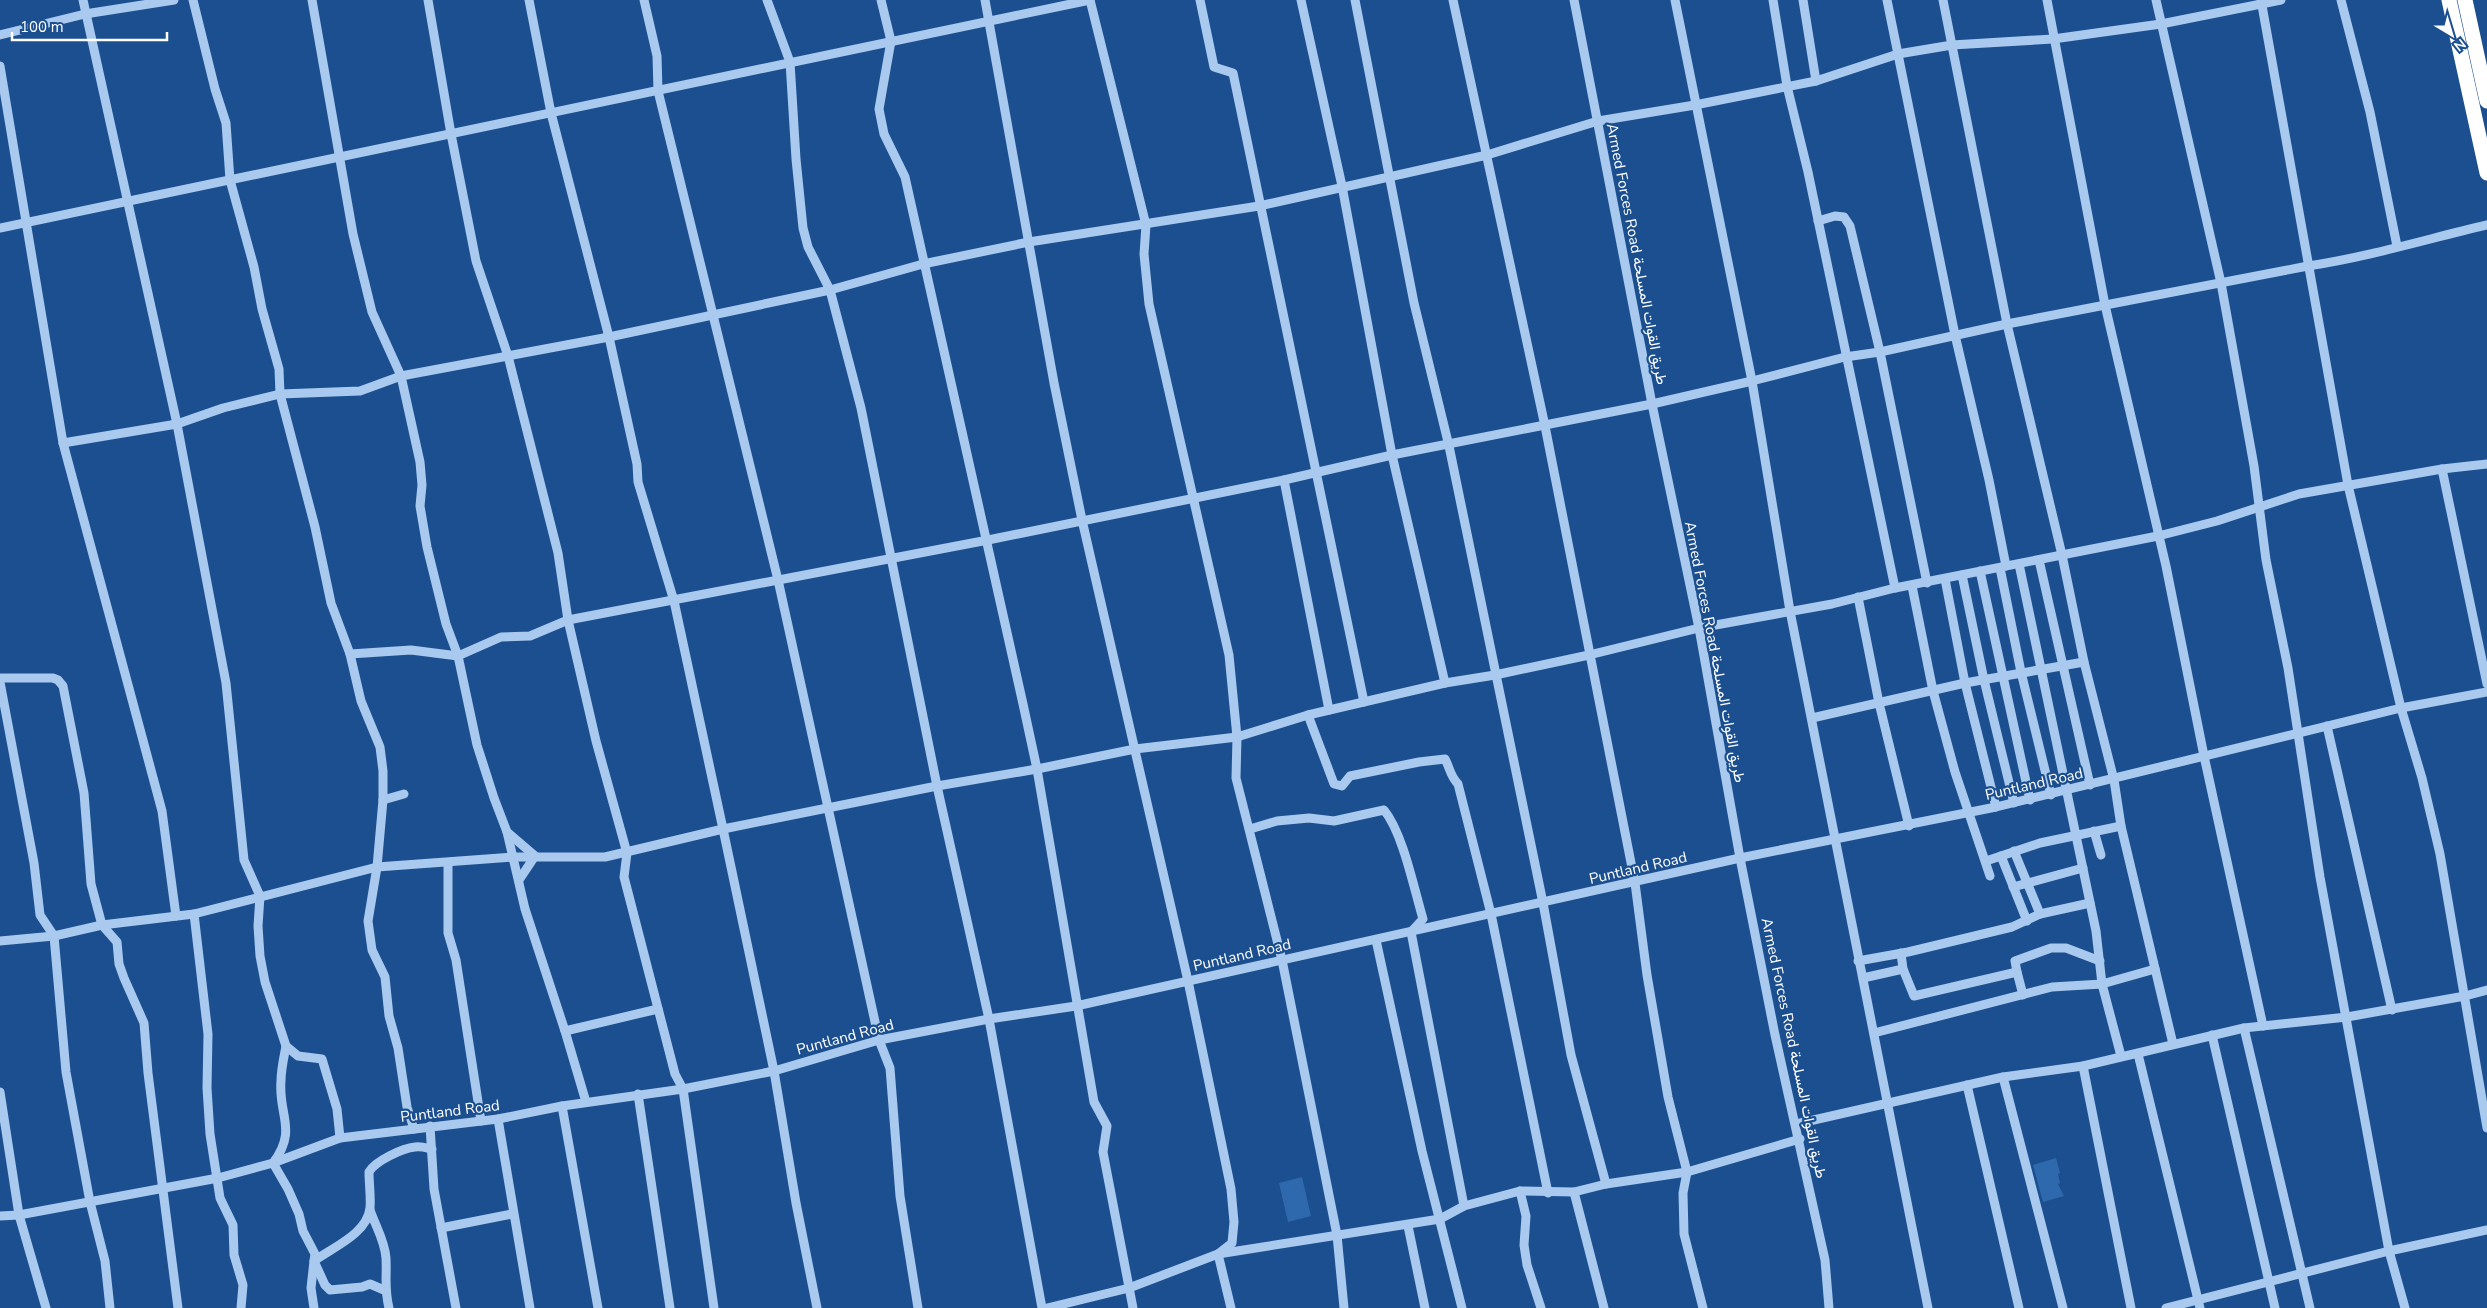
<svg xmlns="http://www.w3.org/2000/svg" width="2487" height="1308" viewBox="0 0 2487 1308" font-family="'Nunito Sans',Vazirmatn,sans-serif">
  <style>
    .green { fill: #2e69ad }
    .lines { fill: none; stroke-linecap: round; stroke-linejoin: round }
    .minor { stroke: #a9c9ee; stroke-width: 9 }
    .highway { stroke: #fff; stroke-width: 15 }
    .labels { text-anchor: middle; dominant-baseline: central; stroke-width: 4.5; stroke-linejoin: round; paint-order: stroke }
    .street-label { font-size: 15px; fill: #fff; stroke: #1b4f8f }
  </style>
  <rect width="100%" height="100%" fill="#1b4f8f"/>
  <g class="green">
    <polygon points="2056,1158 2060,1173 2058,1174 2060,1183 2058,1184 2064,1196 2043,1202 2033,1165"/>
    <polygon points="1302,1177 1311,1216 1288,1222 1279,1183"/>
  </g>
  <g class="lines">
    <g class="minor">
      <polyline points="83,0 177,424 226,683 244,860 260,896 258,926 260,956 265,982 286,1046 298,1056 322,1059 337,1109 340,1138"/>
      <polyline points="193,0 215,89 226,123 230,180 254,267 262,309 279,369 280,394 315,527 331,603 350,654 361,701 380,747 383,771 383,800"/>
      <polyline points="312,0 353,234 372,312 401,376 420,462 422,485 420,506 427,547 446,624 458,656 477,745 494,798 507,832 525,909 565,1031 586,1102"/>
      <polyline points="428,0 451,134 476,261 508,356 558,553 568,620 596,741 627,853 624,877 675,1074 683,1089 714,1308"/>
      <polyline points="529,0 551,113 609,337 637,464 638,482 674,601 723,829 774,1071 796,1203 817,1308"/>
      <polyline points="644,0 657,56 658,91 778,580 879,1040 890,1068 900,1196 918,1308"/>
      <polyline points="767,0 790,62 796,159 803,228 808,247 830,290 861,408 937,786 989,1019 1042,1308"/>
      <polyline points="881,0 891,41 879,109 884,134 905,177 1023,704 1037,769 1094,1102 1107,1126 1103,1152 1133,1308"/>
      <polyline points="985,0 1054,383 1082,520 1188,981 1231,1189 1234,1222 1232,1243 1218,1254 1231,1308"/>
      <polyline points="1090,0 1146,225 1144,254 1149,304 1229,655 1237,737 1236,778 1282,960 1337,1235 1344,1308"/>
      <polyline points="1200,0 1214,67 1233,73 1364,702"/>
      <polyline points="1301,0 1342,186 1392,455 1445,683"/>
      <polyline points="1355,0 1414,303 1449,446 1543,903 1571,1055 1606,1184"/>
      <polyline points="1453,0 1545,426 1635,883 1647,975 1668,1097 1687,1172 1683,1193 1684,1234 1703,1308"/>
      <polyline points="1574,0 1652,404 1699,628 1740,858 1775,1035 1825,1260 1829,1308"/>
      <polyline points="1675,0 1752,381 1790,611 1928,1308"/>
      <polyline points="1773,0 1787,86 1808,172 1895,588"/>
      <polyline points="1803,0 1816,81"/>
      <polyline points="1887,0 1955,335 1989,480 2006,566"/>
      <polyline points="1943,0 2007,324 2062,555 2084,662 2114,780 2121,826 2173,1044"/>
      <polyline points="2047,0 2105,305 2166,566 2204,756 2263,1026"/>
      <polyline points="2156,0 2221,283 2254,466 2266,560 2288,668 2320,877 2389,1251 2405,1308"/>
      <polyline points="2261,0 2348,485 2401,708 2422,778 2440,854 2487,1128"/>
      <polyline points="2341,0 2370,112 2397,246"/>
      <polyline points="0,35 85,14 174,0"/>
      <polyline points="0,66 63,443 162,811 176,916"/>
      <polyline points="1818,221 1835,216 1844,217 1850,226 1880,352 1927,583"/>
      <polyline points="0,228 1090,0"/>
      <polyline points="63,443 177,424 223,408 280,394 360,391 401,376 609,337 830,290 923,264 1029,242 1259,206 1487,155 1598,121 1695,105 1816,81 1898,54 1952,45 2053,39 2161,24 2281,0"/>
      <polyline points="2442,469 2487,684"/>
      <polyline points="1284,480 1329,710"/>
      <polyline points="2039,560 2090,785"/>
      <polyline points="2019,564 2096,931 2102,984 2121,1056"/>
      <polyline points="2000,568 2021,672 2051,795"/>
      <polyline points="1980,571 2030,800"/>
      <polyline points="1962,575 1984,680 2014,803"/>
      <polyline points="1945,579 1965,683 1996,807"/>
      <polyline points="1912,586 1933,691 1955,772 1990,876"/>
      <polyline points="1858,597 1879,703 1909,826"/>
      <path d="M350,654L411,650L458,656L501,637L530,636L568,620L988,540L1284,480L1392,455L1652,404L1752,381L1845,357L1880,352L2007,324L2308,266C2368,257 2427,239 2487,225"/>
      <polyline points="0,678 53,678 58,680 63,686 84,793 91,884 102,925 117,942 119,964 124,978 144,1023 148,1073 178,1308"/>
      <polyline points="0,682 34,863 40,915 54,936 66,1072 90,1202 105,1261 110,1308"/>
      <path d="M1308,715L1334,784L1342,786L1350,776L1419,762L1445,759C1450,768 1450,776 1458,784L1491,914L1548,1193"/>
      <polyline points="1812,718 1965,683 2084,662"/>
      <polyline points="2327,726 2392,1010"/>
      <polyline points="404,794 383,800 377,867 368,921 372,950 385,977 389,1016 398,1048 407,1107 414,1129"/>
      <path d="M1250,829L1277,821L1309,818L1334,821L1384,810C1403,833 1414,889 1423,919L1411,932L1464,1206"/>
      <polyline points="2094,831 2101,855"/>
      <polyline points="507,832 535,856 519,880"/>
      <polyline points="2014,851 2040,914"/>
      <polyline points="2001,856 2027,921"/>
      <polyline points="1986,861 2040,843 2121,826"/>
      <polyline points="448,863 448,933 456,960 481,1121"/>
      <polyline points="2013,887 2083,868"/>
      <polyline points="194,914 208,1034 207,1088 210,1134 220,1198 233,1225 234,1255 243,1285 241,1308"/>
      <polyline points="1376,940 1422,1151 1462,1308"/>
      <polyline points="0,941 54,936 102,925 194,914 377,867 513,857 605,857 723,829 937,786 1037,769 1135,749 1237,737 1308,715 1445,683 1495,675 1589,655 1699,628 1832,604 1895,588 2158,536 2217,521 2299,494 2442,469 2487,464"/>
      <polyline points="1901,953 1903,969 1914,996 2017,972 2015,961 2051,948 2066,948 2100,961"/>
      <polyline points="1858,961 1908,952 2012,927 2040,914 2090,903"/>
      <polyline points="2017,972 2023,995"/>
      <polyline points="1863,978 1903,969"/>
      <polyline points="2244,1028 2310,1308"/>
      <polyline points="565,1031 658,1009"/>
      <polyline points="1874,1033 2052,987 2102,984 2155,969"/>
      <polyline points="2212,1035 2275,1308"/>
      <path d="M286,1046C284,1057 281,1069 281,1081C278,1115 298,1130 273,1163L288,1189L299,1214L303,1231L315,1254L314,1261L325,1285L330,1290L362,1287L370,1284L384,1290"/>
      <polyline points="2138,1054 2200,1308"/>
      <polyline points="2083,1066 2131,1308"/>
      <polyline points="2003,1077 2063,1308"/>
      <polyline points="1967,1085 2019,1308"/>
      <polyline points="0,1092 19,1215 46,1308"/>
      <polyline points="638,1094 670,1308"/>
      <polyline points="562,1106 598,1308"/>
      <polyline points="498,1119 530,1308"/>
      <polyline points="1796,1124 2003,1077 2083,1066 2244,1028 2347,1017 2465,996 2487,990"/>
      <polyline points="430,1126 434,1189 456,1308"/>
      <polyline points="1520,1191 1526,1216 1524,1245 1527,1265 1541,1308"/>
      <polyline points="1574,1192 1604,1308"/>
      <path d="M370,1210C375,1225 385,1241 386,1258C387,1277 384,1288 389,1308"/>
      <polyline points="0,1216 19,1215 218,1178 273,1163 340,1138 498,1119 562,1106 683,1089 774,1071 879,1040 989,1019 1076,1006 1740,858 1996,807 2401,708 2487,692"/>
      <polyline points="1408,1226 1425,1308"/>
      <polyline points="441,1228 512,1214"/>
      <path d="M314,1308L311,1288L314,1261C333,1247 367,1234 370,1208C371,1196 369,1184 369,1172C375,1161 403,1148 415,1147C421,1146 427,1148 432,1149"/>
      <polyline points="1047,1308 1129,1288 1218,1254 1440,1219 1464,1206 1520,1191 1574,1192 1606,1184 1687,1172 1800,1139"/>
      <polyline points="2166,1308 2389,1251 2487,1230"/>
    </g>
    <g class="highway">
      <polyline points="2449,0 2487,173"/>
      <polyline points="2465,0 2487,101"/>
    </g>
  </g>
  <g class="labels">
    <g class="street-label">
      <text transform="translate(1637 254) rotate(79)">Armed Forces Road طريق القوات المسلحة</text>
      <text transform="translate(1715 652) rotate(79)">Armed Forces Road طريق القوات المسلحة</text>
      <text transform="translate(2034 784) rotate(-13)">Puntland Road</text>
      <text transform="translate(1638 868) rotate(-13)">Puntland Road</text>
      <text transform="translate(1242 955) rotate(-13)">Puntland Road</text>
      <text transform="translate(845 1037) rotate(-15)">Puntland Road</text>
      <text transform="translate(1794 1048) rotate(78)">Armed Forces Road طريق القوات المسلحة</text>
      <text transform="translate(450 1111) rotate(-7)">Puntland Road</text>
    </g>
  </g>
  <g transform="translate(2452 35) rotate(142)" stroke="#1b4f8f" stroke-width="4" paint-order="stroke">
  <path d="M0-4L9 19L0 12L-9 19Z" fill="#ffffff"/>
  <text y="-8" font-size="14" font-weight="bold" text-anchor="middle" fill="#ffffff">N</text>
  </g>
  <path d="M12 32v8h155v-8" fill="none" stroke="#ffffff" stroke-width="2.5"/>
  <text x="20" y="32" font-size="15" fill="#ffffff" stroke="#1b4f8f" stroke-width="4" paint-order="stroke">100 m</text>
</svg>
